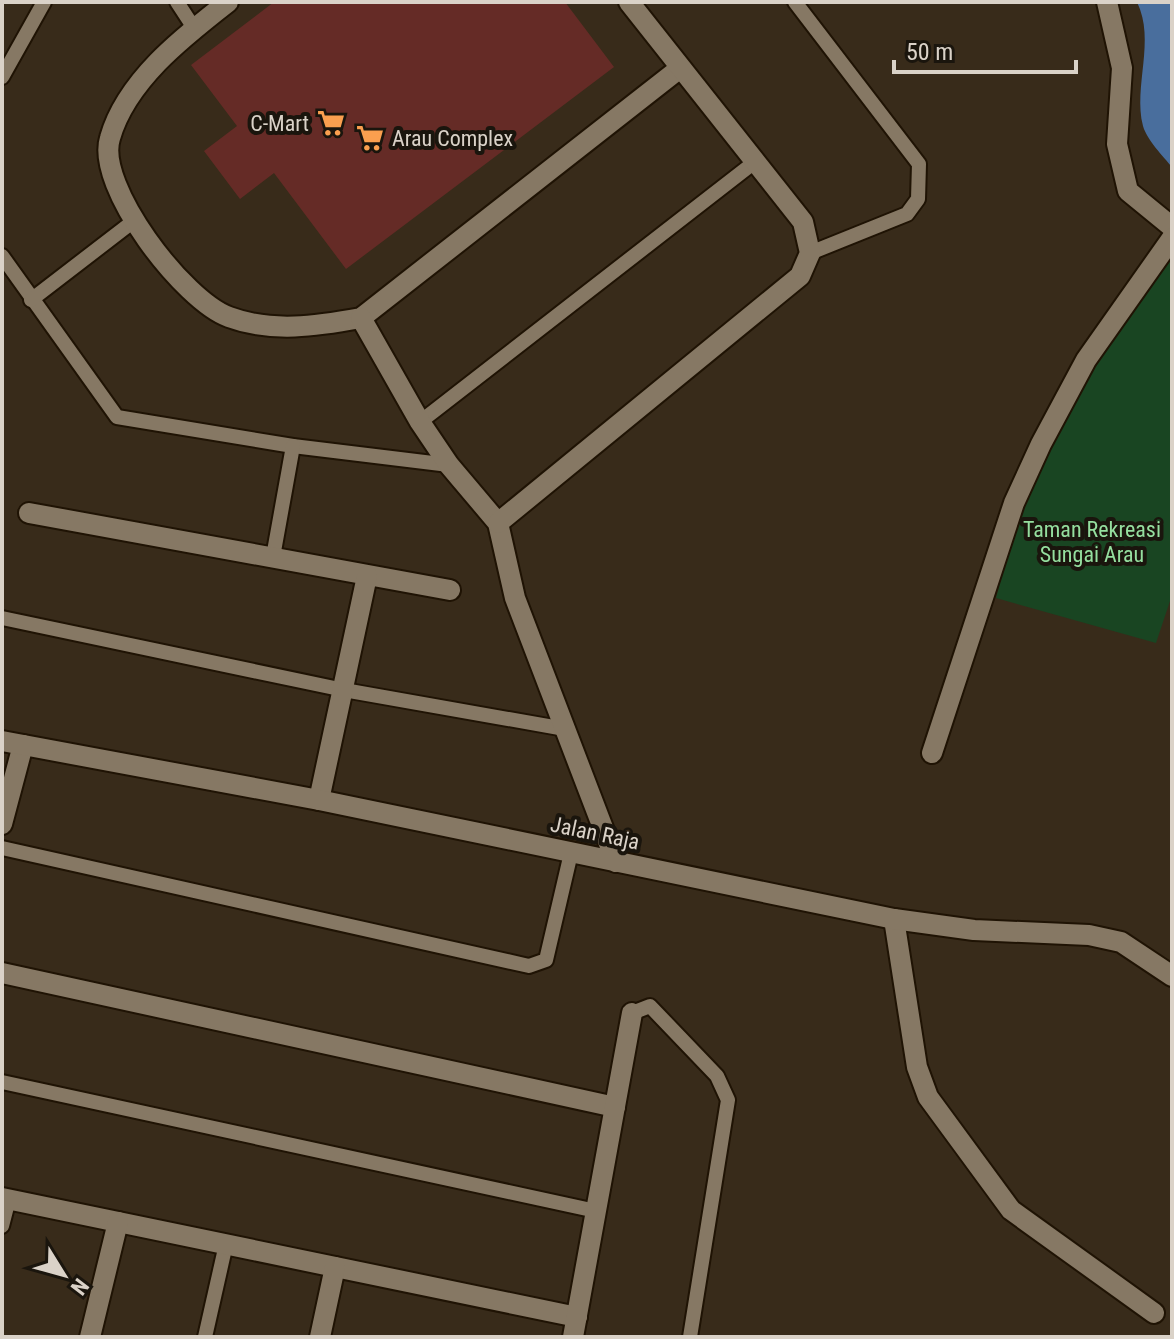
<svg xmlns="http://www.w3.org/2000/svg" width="1174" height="1339" viewBox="0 0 1174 1339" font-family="'Roboto Condensed',sans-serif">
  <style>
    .green { fill: #194522 }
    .water { fill: #496e9d }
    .building { fill: #652b26 }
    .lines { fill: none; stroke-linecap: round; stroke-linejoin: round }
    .service-casing { stroke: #1f1304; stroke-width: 18 }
    .minor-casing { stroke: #1f1304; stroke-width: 24 }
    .tertiary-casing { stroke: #1f1304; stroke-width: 24 }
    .service { stroke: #867864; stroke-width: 14 }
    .minor { stroke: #867864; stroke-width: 20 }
    .tertiary { stroke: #867864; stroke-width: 20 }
    .labels { text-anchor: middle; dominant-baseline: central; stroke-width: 8; stroke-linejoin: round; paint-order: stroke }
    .poi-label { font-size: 22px; fill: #dad2c8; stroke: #1a150d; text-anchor: end }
    .park-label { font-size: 22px; fill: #95df9f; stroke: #1a150d }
    .street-label { font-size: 22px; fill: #dad2c8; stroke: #1a150d }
  </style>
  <rect width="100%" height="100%" fill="#382b1a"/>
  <polygon class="green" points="1172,259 1172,595 1156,643 996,598 1021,498 1102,343"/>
  <path class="water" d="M1137,2H1172V167C1163,156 1147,140 1143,126C1133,86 1156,41 1137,2Z"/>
  <polygon class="building" points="274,2 565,2 614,67 346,269 274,173 240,199 204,151 237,126 191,65"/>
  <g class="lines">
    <g class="service-casing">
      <g id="service">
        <polyline points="177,2 194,28"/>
        <polyline points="795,2 919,164 918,199 907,214 810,253"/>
        <polyline points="2,77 44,2"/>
        <polyline points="2,256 117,417 293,446 449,465"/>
        <polyline points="31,300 135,220"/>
        <polyline points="420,422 756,161"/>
        <polyline points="273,557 293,446"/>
        <polyline points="2,618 344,690 565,729"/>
        <polyline points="2,848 529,966 546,960 571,853"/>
        <polyline points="632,1013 650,1006 717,1076 728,1100 690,1337"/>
        <polyline points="2,1082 596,1211"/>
        <polyline points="2,1226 9,1199"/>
        <polyline points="205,1337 226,1244"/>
      </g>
    </g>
    <g class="minor-casing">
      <g id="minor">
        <path d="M228,2C183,37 126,81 110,138C95,186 184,301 229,317C272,333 317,326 361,318L679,69"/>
        <polyline points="1107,2 1122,68 1117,144 1128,191 1172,227"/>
        <polyline points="361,318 420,422 449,465 498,523 515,598 616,862"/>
        <polyline points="29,513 450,590"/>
        <polyline points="498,523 800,276 810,253 803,222 629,2"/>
        <polyline points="932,753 1014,503 1041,444 1086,360 1172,238"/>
        <polyline points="319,800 367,576"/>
        <polyline points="2,824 23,745"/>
        <polyline points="894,919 917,1067 928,1097 1011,1210 1154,1313"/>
        <polyline points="2,973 615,1107"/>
        <polyline points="2,1198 577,1317"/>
        <polyline points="90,1337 118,1222"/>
        <polyline points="320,1337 335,1267"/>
        <polyline points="573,1337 632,1013"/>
      </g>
    </g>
    <g class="tertiary-casing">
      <polyline id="tertiary" points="2,741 319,800 894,919 974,930 1089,935 1121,942 1172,976"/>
    </g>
    <use href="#service" class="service"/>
    <use href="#minor" class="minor"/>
    <use href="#tertiary" class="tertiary"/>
  </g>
  <defs>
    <g id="supermarket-bare" transform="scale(2.16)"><path d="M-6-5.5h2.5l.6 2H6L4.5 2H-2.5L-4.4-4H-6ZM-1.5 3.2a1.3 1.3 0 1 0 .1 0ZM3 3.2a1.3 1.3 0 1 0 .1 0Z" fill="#fa9f4f" stroke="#1a150d" stroke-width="2.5" paint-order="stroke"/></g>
  </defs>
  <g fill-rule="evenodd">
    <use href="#supermarket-bare" x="331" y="123"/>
    <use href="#supermarket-bare" x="370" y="138"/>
  </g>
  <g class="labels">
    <g class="poi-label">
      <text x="309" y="123">C-Mart</text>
      <text x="392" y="138" text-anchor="start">Arau Complex</text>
    </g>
    <g class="park-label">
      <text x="1092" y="529">Taman Rekreasi<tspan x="1092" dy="25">Sungai Arau</tspan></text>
    </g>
    <g class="street-label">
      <text transform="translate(595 833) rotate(12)">Jalan Raja</text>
    </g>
  </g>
  <rect width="1174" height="1339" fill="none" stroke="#dad2c8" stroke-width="8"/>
  <g transform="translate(64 1275) rotate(127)" stroke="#1a150d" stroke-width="6" paint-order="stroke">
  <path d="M0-6L14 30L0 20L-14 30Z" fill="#dad2c8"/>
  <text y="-12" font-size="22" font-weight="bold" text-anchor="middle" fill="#dad2c8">N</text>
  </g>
  <path d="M894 60v12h182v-12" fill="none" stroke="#dad2c8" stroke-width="4"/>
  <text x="906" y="60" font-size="24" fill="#dad2c8" stroke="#1a150d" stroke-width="6" paint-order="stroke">50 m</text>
</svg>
